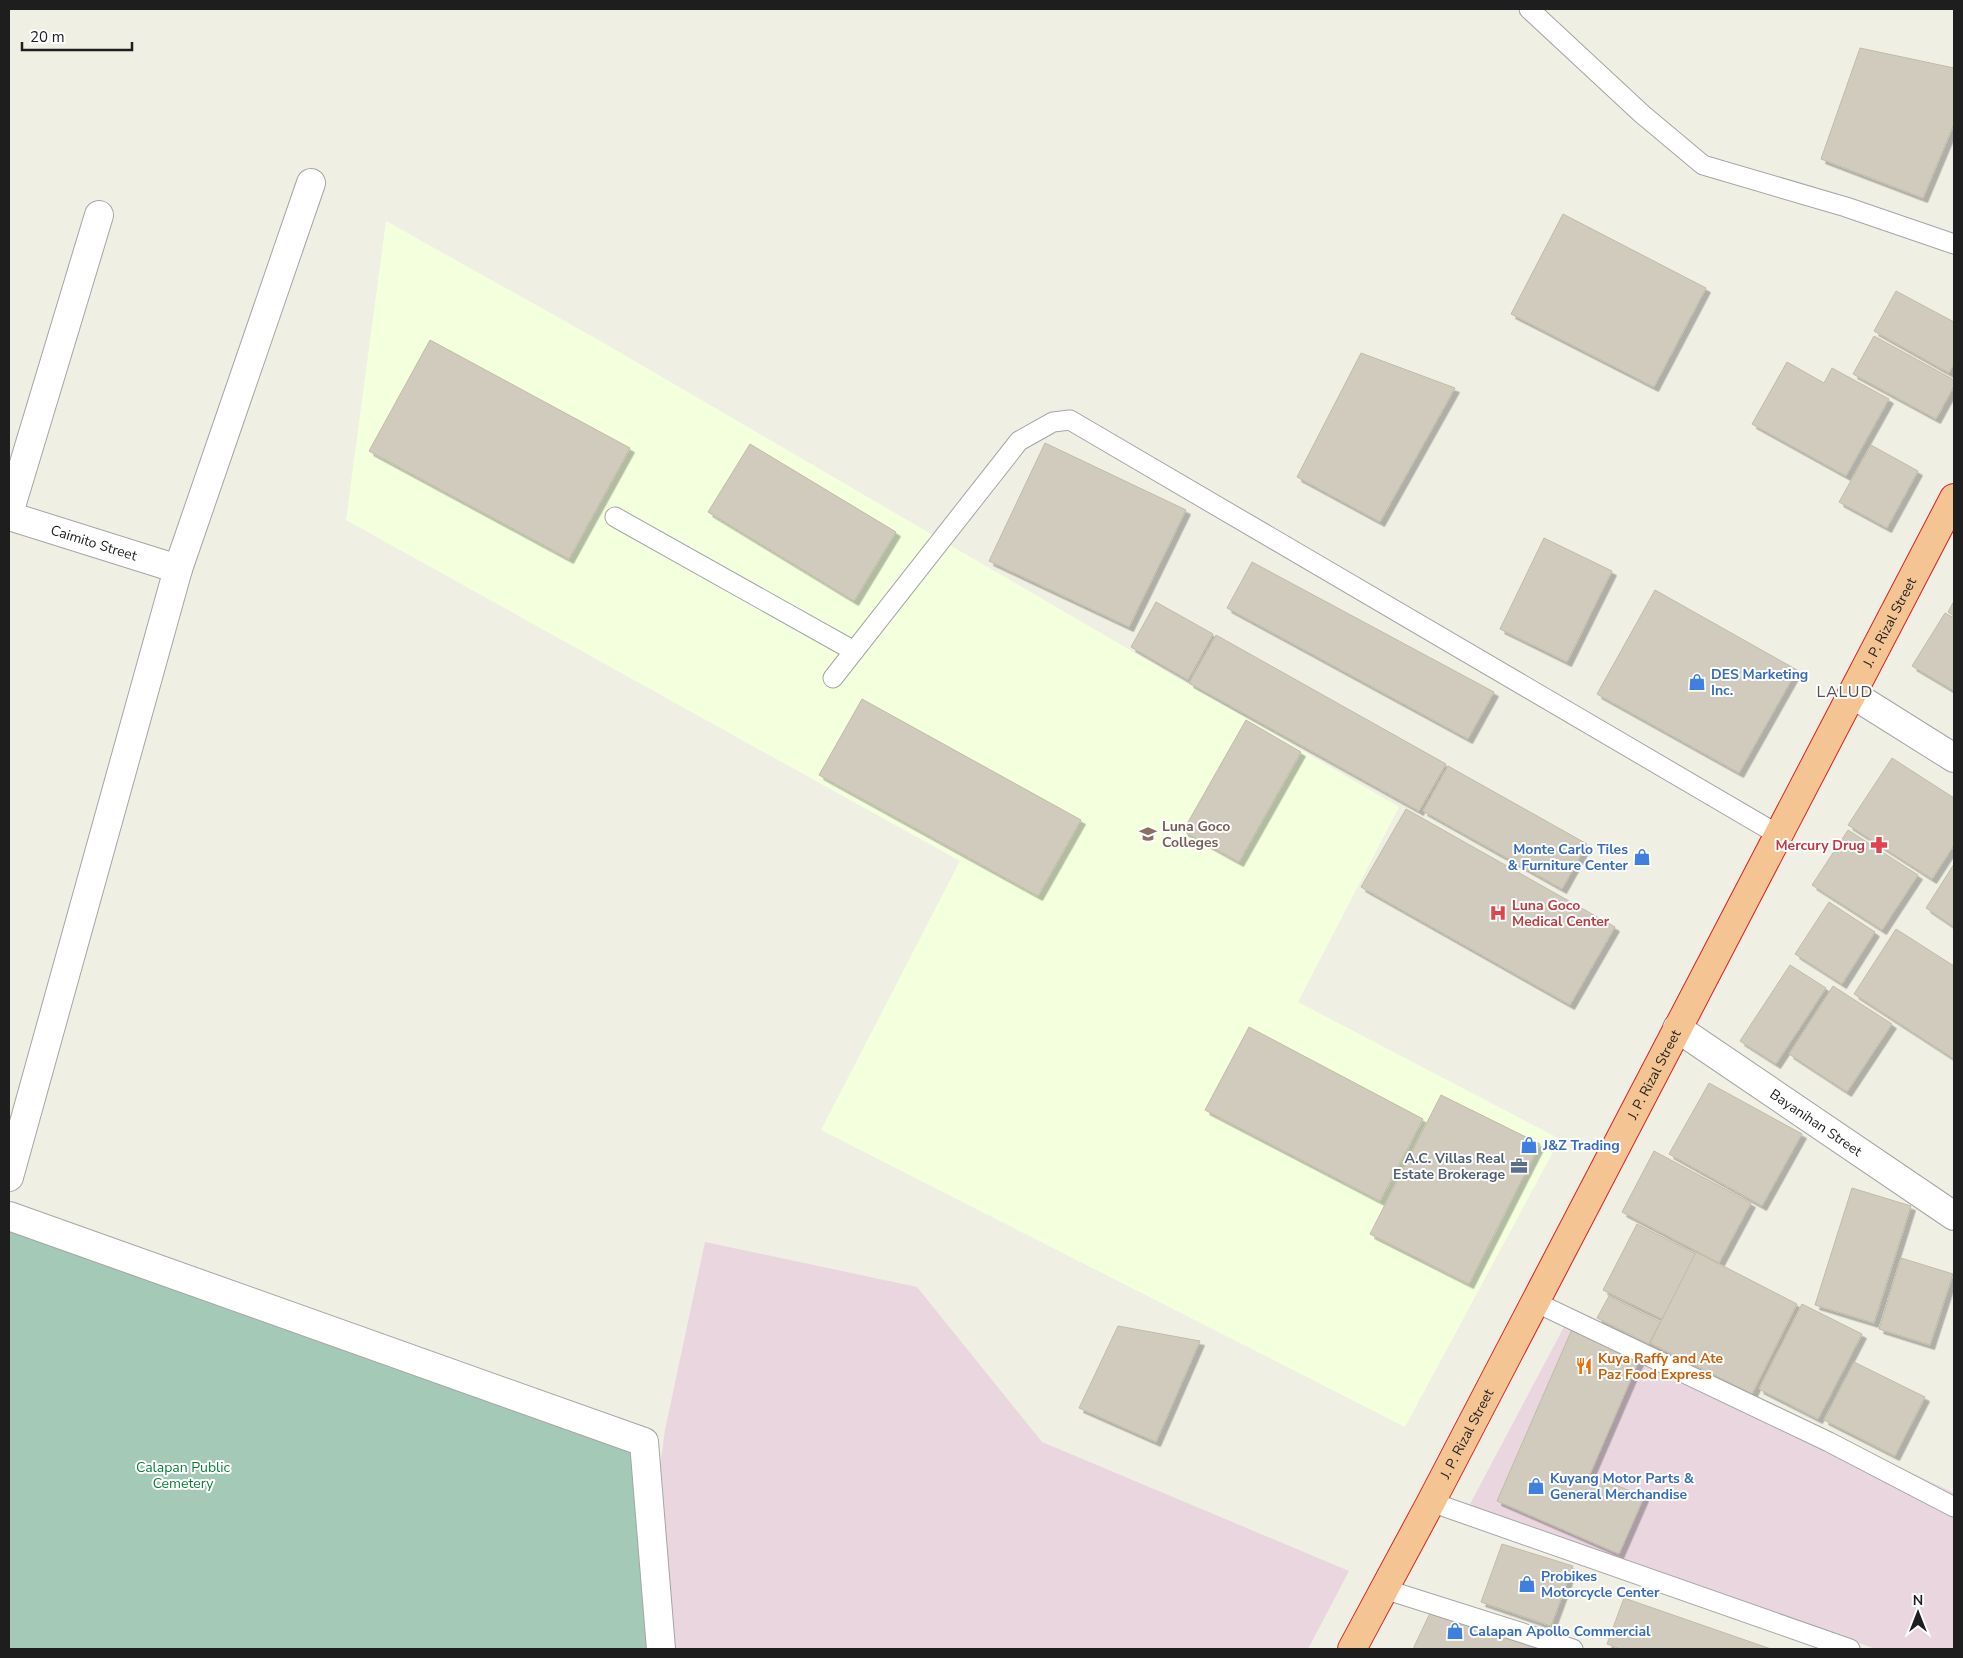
<svg xmlns="http://www.w3.org/2000/svg" width="1963" height="1658" viewBox="0 0 1963 1658" font-family="'Nunito Sans',sans-serif">
  <style>
    .industrial { fill: #e9d6df }
    .education { fill: #f4ffde }
    .cemetery { fill: #a4c9b6 }
    .building { fill: #d0cbbd; stroke: #c2bba6; filter: url(#shadow) }
    .lines { fill: none; stroke-linecap: round; stroke-linejoin: round }
    .service-casing { stroke: #a5a5a5; stroke-width: 21 }
    .minor-casing { stroke: #a5a5a5; stroke-width: 30 }
    .tertiary-casing { stroke: #a5a5a5; stroke-width: 30 }
    .trunk-casing { stroke: #e01e23; stroke-width: 30 }
    .service { stroke: #fff; stroke-width: 19 }
    .minor { stroke: #fff; stroke-width: 28 }
    .tertiary { stroke: #fff; stroke-width: 28 }
    .trunk { stroke: #f4c492; stroke-width: 28 }
    .labels { text-anchor: middle; dominant-baseline: central; stroke-width: 4; stroke-linejoin: round; paint-order: stroke }
    .street-label { font-size: 14px; fill: #1e1e1e; stroke: #fff }
    .shop-label { font-size: 14px; font-weight: bold; fill: #366cbe; stroke: #fff; text-anchor: start }
    .education-label { font-size: 14px; font-weight: bold; fill: #785e54; stroke: #fff; text-anchor: start }
    .health-label { font-size: 14px; font-weight: bold; fill: #be3a42; stroke: #fff; text-anchor: end }
    .service-label { font-size: 14px; font-weight: bold; fill: #4e5e75; stroke: #fff; text-anchor: end }
    .food-label { font-size: 14px; font-weight: bold; fill: #c56008; stroke: #fff; text-anchor: start }
    .park-label { font-size: 14px; fill: #088139; stroke: #fff }
    .quarter-label { font-size: 16px; letter-spacing: 1px; fill: #515151; stroke: #fff }
  </style>
  <defs>
    <filter id="shadow"><feDropShadow dx="4.5" dy="4.5" stdDeviation="0" flood-color="#0004"/></filter>
  </defs>
  <rect width="100%" height="100%" fill="#f0efe4"/>
  <g class="industrial">
    <polygon points="705,1242 917,1287 1042,1442 1349,1571 1308,1649 671,1649 659,1473 665,1430"/>
    <polygon points="1573,1310 1954,1493 1954,1649 1876,1649 1469,1506"/>
  </g>
  <polygon class="education" points="386,221 602,342 1399,807 1298,1002 1560,1139 1405,1427 821,1130 960,861 346,520"/>
  <polygon class="cemetery" points="9,1228 637,1452 652,1649 9,1649"/>
  <g class="building">
    <polygon points="1860,48 1954,68 1954,124 1923,198 1821,159"/>
    <polygon points="1563,214 1706,288 1654,387 1511,314"/>
    <polygon points="1896,291 1954,322 1954,364 1949,373 1874,331"/>
    <polygon points="1874,336 1954,380 1954,386 1936,419 1853,374"/>
    <polygon points="430,340 630,448 569,559 369,451"/>
    <polygon points="1361,353 1455,388 1380,522 1297,477"/>
    <polygon points="1787,362 1824,383 1832,368 1889,399 1846,476 1752,424"/>
    <polygon points="1045,443 1186,510 1129,627 989,561"/>
    <polygon points="750,444 896,532 854,601 708,512"/>
    <polygon points="1871,445 1918,471 1887,528 1839,502"/>
    <polygon points="1544,538 1612,571 1567,662 1500,629"/>
    <polygon points="1252,562 1494,692 1468,739 1227,608"/>
    <polygon points="1655,590 1797,670 1739,773 1597,694"/>
    <polygon points="1954,601 1954,616 1948,612"/>
    <polygon points="1156,602 1213,634 1188,680 1131,647"/>
    <polygon points="1945,613 1954,618 1954,691 1912,666"/>
    <polygon points="1216,635 1446,764 1419,811 1189,683"/>
    <polygon points="862,699 1081,820 1038,896 819,775"/>
    <polygon points="1246,720 1301,752 1239,862 1183,831"/>
    <polygon points="1892,758 1954,798 1954,845 1932,879 1848,825"/>
    <polygon points="1448,766 1587,844 1562,889 1423,811"/>
    <polygon points="1406,809 1615,927 1570,1005 1361,887"/>
    <polygon points="1848,830 1918,875 1882,930 1812,885"/>
    <polygon points="1954,864 1954,927 1926,908"/>
    <polygon points="1829,902 1875,932 1842,984 1795,954"/>
    <polygon points="1896,929 1954,966 1954,1059 1854,994"/>
    <polygon points="1790,965 1826,988 1776,1064 1740,1041"/>
    <polygon points="1833,986 1892,1024 1847,1092 1789,1054"/>
    <polygon points="1249,1027 1423,1119 1380,1201 1205,1110"/>
    <polygon points="1709,1083 1802,1134 1762,1206 1669,1154"/>
    <polygon points="1441,1095 1540,1144 1469,1284 1370,1234"/>
    <polygon points="1654,1151 1751,1203 1719,1263 1622,1212"/>
    <polygon points="1852,1188 1911,1206 1874,1323 1815,1305"/>
    <polygon points="1637,1224 1696,1254 1662,1319 1603,1290"/>
    <polygon points="1696,1252 1797,1304 1752,1394 1650,1343"/>
    <polygon points="1901,1258 1953,1274 1930,1345 1879,1329"/>
    <polygon points="1609,1296 1660,1322 1649,1344 1597,1318"/>
    <polygon points="1802,1304 1862,1334 1818,1419 1759,1389"/>
    <polygon points="1118,1326 1200,1341 1156,1442 1079,1408"/>
    <polygon points="1573,1327 1641,1356 1590,1474 1644,1497 1619,1554 1497,1501"/>
    <polygon points="1854,1362 1925,1397 1895,1456 1824,1420"/>
    <polygon points="1502,1544 1573,1566 1551,1626 1481,1602"/>
    <polygon points="1624,1598 1771,1649 1621,1649 1607,1644"/>
    <polygon points="1430,1613 1547,1649 1413,1649"/>
  </g>
  <g class="lines">
    <g class="service-casing">
      <g id="service">
        <polyline points="1529,9 1642,114 1703,165 1846,207 1954,244"/>
        <polyline points="615,517 854,651"/>
        <polyline points="833,678 1019,441 1053,422 1070,420 1777,834"/>
        <polyline points="1535,1302 1829,1442 1954,1507"/>
        <polyline points="1431,1502 1850,1649"/>
        <polyline points="1384,1589 1573,1649"/>
      </g>
    </g>
    <g class="minor-casing">
      <g id="minor">
        <polyline points="9,513 99,215"/>
        <path id="s1" d="M9,516L178,569"/>
        <path id="s2" d="M1677,1028L1954,1216"/>
        <polyline points="9,1177 178,569 311,183"/>
        <polyline points="9,1216 644,1442 661,1649"/>
      </g>
    </g>
    <g class="tertiary-casing">
      <polyline id="tertiary" points="1852,694 1954,758"/>
    </g>
    <g class="trunk-casing">
      <g id="trunk">
        <path id="s3" d="M1352,1649L1431,1502L1954,498"/>
      </g>
    </g>
    <use href="#service" class="service"/>
    <use href="#minor" class="minor"/>
    <use href="#tertiary" class="tertiary"/>
    <use href="#trunk" class="trunk"/>
  </g>
  <defs>
    <g id="shop-bare" transform="scale(1.35)"><path d="M-5-2.5h2.3a2.7 3.5 0 0 1 5.4 0H5L5.5 6h-11ZM-1.5-2.5h3a1.5 2.3 0 0 0-3 0Z" fill="#3f7fe0" stroke="#fff" stroke-width="2.5" paint-order="stroke"/></g>
    <g id="university-bare" transform="scale(1.35)"><path d="M0-5L7-2L0 1L-7-2ZM-4 1L0 2.5L4 1V4Q0 6-4 4Z" fill="#8d6e63" stroke="#fff" stroke-width="2.5" paint-order="stroke"/></g>
    <g id="pharmacy-bare" transform="scale(1.35)"><path d="M-2-6h4v4h4v4h-4v4h-4v-4h-4v-4h4Z" fill="#e0444e" stroke="#fff" stroke-width="2.5" paint-order="stroke"/></g>
    <g id="hospital-bare" transform="scale(1.35)"><path d="M-5-5h3v3.5h4V-5h3V5h-3V1.5h-4V5h-3Z" fill="#e0444e" stroke="#fff" stroke-width="2.5" paint-order="stroke"/></g>
    <g id="office-bare" transform="scale(1.35)"><path d="M-6-3h4V-5.5h4V-3h4V5H-6ZM-1-4.5V-3h2v-1.5ZM-6 0V1H6V0Z" fill="#5c6f8a" stroke="#fff" stroke-width="2.5" paint-order="stroke"/></g>
    <g id="restaurant-bare" transform="scale(1.35)"><path d="M-5-6h1v4h1v-4h1v4h1v-4h1v5L-1.5 .5V6h-2V.5L-5-1ZM5-6V6H3V1.5H1.5Q1.5-4 5-6Z" fill="#e8710a" stroke="#fff" stroke-width="2.5" paint-order="stroke"/></g>
  </defs>
  <g fill-rule="evenodd">
    <use href="#shop-bare" x="1697" y="682"/>
    <use href="#university-bare" x="1148" y="834"/>
    <use href="#pharmacy-bare" x="1879" y="845"/>
    <use href="#shop-bare" x="1642" y="857"/>
    <use href="#hospital-bare" x="1498" y="913"/>
    <use href="#shop-bare" x="1529" y="1145"/>
    <use href="#office-bare" x="1519" y="1166"/>
    <use href="#restaurant-bare" x="1584" y="1366"/>
    <use href="#shop-bare" x="1536" y="1486"/>
    <use href="#shop-bare" x="1527" y="1584"/>
    <use href="#shop-bare" x="1455" y="1631"/>
  </g>
  <g class="labels">
    <g class="street-label">
      <text stroke="none"><textPath href="#s1" startOffset="89">Caimito Street</textPath></text>
      <text stroke="none"><textPath href="#s3" startOffset="1159">J. P. Rizal Street</textPath></text>
      <text stroke="none"><textPath href="#s3" startOffset="649">J. P. Rizal Street</textPath></text>
      <text stroke="none"><textPath href="#s2" startOffset="168">Bayanihan Street</textPath></text>
      <text stroke="none"><textPath href="#s3" startOffset="244">J. P. Rizal Street</textPath></text>
    </g>
    <g class="shop-label">
      <text x="1711" y="674">DES Marketing<tspan x="1711" dy="16">Inc.</tspan></text>
      <text x="1628" y="849" text-anchor="end">Monte Carlo Tiles<tspan x="1628" dy="16">&amp; Furniture Center</tspan></text>
      <text x="1543" y="1145">J&amp;Z Trading</text>
      <text x="1550" y="1478">Kuyang Motor Parts &amp;<tspan x="1550" dy="16">General Merchandise</tspan></text>
      <text x="1541" y="1576">Probikes<tspan x="1541" dy="16">Motorcycle Center</tspan></text>
      <text x="1469" y="1631">Calapan Apollo Commercial</text>
    </g>
    <g class="education-label">
      <text x="1162" y="826">Luna Goco<tspan x="1162" dy="16">Colleges</tspan></text>
    </g>
    <g class="health-label">
      <text x="1865" y="845">Mercury Drug</text>
      <text x="1512" y="905" text-anchor="start">Luna Goco<tspan x="1512" dy="16">Medical Center</tspan></text>
    </g>
    <g class="service-label">
      <text x="1505" y="1158">A.C. Villas Real<tspan x="1505" dy="16">Estate Brokerage</tspan></text>
    </g>
    <g class="food-label">
      <text x="1598" y="1358">Kuya Raffy and Ate<tspan x="1598" dy="16">Paz Food Express</tspan></text>
    </g>
    <g class="park-label">
      <text x="183" y="1467">Calapan Public<tspan x="183" dy="16">Cemetery</tspan></text>
    </g>
    <g class="quarter-label">
      <text x="1845" y="692">LALUD</text>
    </g>
  </g>
  <rect width="1963" height="1658" fill="none" stroke="#1e1e1e" stroke-width="20"/>
  <g transform="translate(1918 1613)" stroke="#ffffff" stroke-width="4" paint-order="stroke">
  <path d="M0-4L9 19L0 12L-9 19Z" fill="#1e1e1e"/>
  <text y="-8" font-size="14" font-weight="bold" text-anchor="middle" fill="#1e1e1e">N</text>
  </g>
  <path d="M22 42v8h110v-8" fill="none" stroke="#1e1e1e" stroke-width="2.5"/>
  <text x="30" y="42" font-size="15" fill="#1e1e1e" stroke="#ffffff" stroke-width="4" paint-order="stroke">20 m</text>
</svg>
